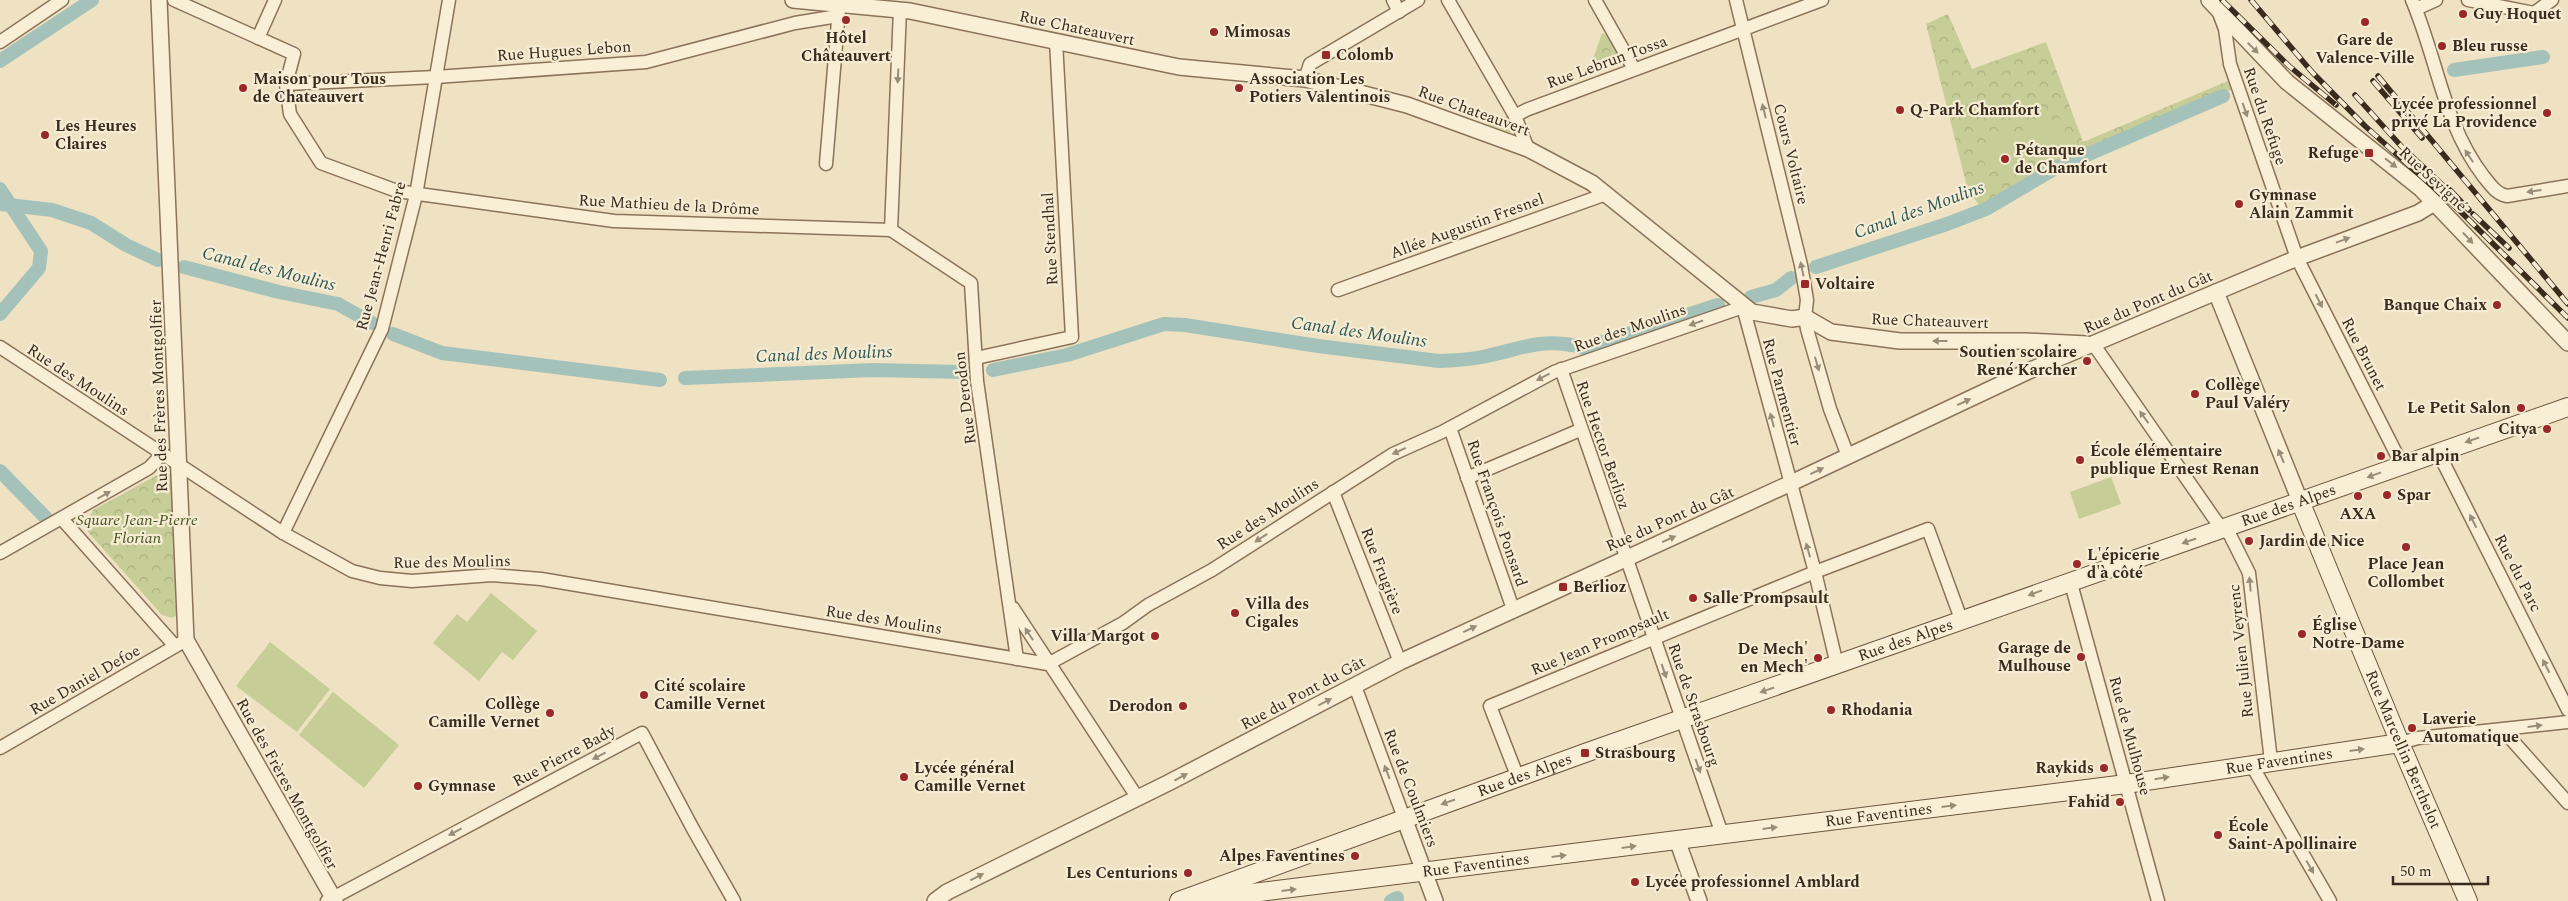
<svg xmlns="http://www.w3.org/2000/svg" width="2568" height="901" viewBox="0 0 2568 901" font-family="Spectral,serif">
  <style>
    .grass { fill: url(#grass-tufts) }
    .park { fill: url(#park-crowns) }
    .pitch { fill: #c6cd96 }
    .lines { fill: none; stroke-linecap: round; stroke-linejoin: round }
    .canal { stroke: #a5c2ba; stroke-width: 14 }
    .minor-casing { stroke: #8a7359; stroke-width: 15 }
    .tertiary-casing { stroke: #8a7359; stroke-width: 18 }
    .secondary-casing { stroke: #6b543c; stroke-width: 20 }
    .minor { stroke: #f9efd6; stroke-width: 12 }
    .tertiary { stroke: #f9efd6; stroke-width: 15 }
    .secondary { stroke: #f9efd6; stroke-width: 18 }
    .rail-casing { stroke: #392b1e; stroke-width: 5.5 }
    .rail { stroke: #f6ecd3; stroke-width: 4; stroke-dasharray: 11; stroke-linecap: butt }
    .oneway { fill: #998d7a }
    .poi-dot { fill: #9a2828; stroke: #f6ecd3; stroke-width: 2 }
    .labels { text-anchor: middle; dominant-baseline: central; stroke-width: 4.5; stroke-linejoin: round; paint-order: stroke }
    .poi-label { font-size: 16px; font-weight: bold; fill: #392b1e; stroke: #f6ecd3; text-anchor: start }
    .street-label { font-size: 16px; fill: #392b1e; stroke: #f6ecd3 }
    .park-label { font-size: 16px; font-style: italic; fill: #495624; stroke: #f6ecd3 }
    .water-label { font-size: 18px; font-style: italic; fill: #2d5957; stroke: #f6ecd3 }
  </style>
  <defs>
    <pattern id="grass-tufts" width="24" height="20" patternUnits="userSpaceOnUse" patternTransform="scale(1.25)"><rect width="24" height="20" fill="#c6cd96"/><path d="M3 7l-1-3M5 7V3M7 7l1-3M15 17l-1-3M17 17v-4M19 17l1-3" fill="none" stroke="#abb081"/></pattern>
    <pattern id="park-crowns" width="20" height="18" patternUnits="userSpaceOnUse" patternTransform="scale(1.25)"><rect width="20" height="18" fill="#c6cd96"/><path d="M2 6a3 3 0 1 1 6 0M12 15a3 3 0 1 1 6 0" fill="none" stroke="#abb081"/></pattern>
  </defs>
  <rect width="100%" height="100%" fill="#efe2c3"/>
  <polygon class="grass" points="1510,115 1520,136 1486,124"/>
  <g class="park">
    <polygon points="1948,14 1972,69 2046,42 2083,142 2235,78 2238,87 2083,152 1980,206 1968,191 1926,24"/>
    <path d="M1602,33L1612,37L1621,54C1617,67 1605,70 1593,74V59Z"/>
    <polygon points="163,472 171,475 174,481 178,615 172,618 162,615 88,532 86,525 93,510"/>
  </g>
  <g class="pitch">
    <polygon points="2060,118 2070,143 1987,174 1980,144"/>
    <polygon points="2111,477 2121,504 2079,519 2070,492"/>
    <polygon points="491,593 537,631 513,660 502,652 479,681 433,643 457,614 467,622"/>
    <polygon points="270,642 330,689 297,732 236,686"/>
    <polygon points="333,692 399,745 364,788 299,735"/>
  </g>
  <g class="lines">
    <g class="canal">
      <polyline points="0,61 92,0"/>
      <polyline points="2454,70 2543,57"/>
      <polyline points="0,189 41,251 39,268 0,314"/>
      <polyline points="0,204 52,210 91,223 126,245 158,260"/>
      <polyline points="184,267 279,292 338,304 372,323"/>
      <polyline points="1816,267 1947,224 1986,209 2054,169 2223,96"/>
      <polyline points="1751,297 1776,290 1791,278"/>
      <polyline points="393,334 442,353 660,380"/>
      <path d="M993,370L1067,355L1164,324L1185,325L1318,346L1439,361C1454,360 1468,360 1482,357C1522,349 1543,336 1585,348L1718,305"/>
      <polyline points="685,378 873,370 963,372"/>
      <polyline points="0,471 46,518"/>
      <polyline points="1391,901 1397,898"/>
    </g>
    <g class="minor-casing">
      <g id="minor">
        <polyline points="174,0 294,54 286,84 290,114 321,163 397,191 614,221 891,230"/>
        <polyline points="1393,0 1399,12"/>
        <polyline points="1448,0 1515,116"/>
        <polyline points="1595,0 1634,69"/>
        <polyline points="1736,0 1801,265 1807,300 1805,317 1807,329 1830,409 1848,456"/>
        <path d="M2412,0C2438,61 2443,123 2484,177C2491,185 2496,194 2507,196L2568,186"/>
        <polyline points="2468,0 2534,13 2552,0"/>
        <polyline points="2416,9 2436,0"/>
        <polyline points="2219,13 2225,29 2230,64 2297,258 2402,465"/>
        <polyline points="258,38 275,0"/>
        <polyline points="0,42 62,0"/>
        <polyline points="1305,79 1310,64 1418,0"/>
        <polyline points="286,84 436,77 646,62 795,23 838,16"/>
        <polyline points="1528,149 1515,116 1526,110 1822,0"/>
        <polyline points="826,164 839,9"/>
        <polyline points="891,230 971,283 977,381 1017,659"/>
        <polyline points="891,230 900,9"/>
        <polyline points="1338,290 1606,194"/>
        <polyline points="2094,345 2216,521 2230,535 2249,573 2271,761"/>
        <polyline points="0,347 283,533 352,571 380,578 412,581 492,575 541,579 1048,664 1123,623 1148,605 1212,570 1393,454 1442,432 1554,372 1743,307 1815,572 1837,665"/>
        <polyline points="976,358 1072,337 1056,41"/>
        <polyline points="1561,369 1722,834"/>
        <polyline points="1450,428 1513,609"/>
        <polyline points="2436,453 2442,460 2568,710"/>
        <polyline points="1467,478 1580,430"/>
        <polyline points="1333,492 1400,662"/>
        <polyline points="62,519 175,646"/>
        <polyline points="283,533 382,329 416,195 449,0"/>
        <polyline points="0,553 149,468 162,454"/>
        <polyline points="2070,580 2158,901"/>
        <polyline points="1013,608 1137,797"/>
        <polyline points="1355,686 1404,818"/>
        <polyline points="2503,730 2568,803"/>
        <polyline points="2400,743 2418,738 2568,722"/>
        <polyline points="0,748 186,640"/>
        <polyline points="2251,764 2330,901"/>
        <polyline points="1518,778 1490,706 1815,572 1928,529 1961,619"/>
        <polyline points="327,901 642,733 693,829 734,901"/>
      </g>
    </g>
    <g class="tertiary-casing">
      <g id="tertiary">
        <polyline points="159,0 186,640 335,901"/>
        <polyline points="793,0 910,11 1179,67 1305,79 1407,105 1528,149 1592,183 1752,312 1792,319 1805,317 1831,332 1900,341 2026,341 2087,344"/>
        <polyline points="2209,0 2287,82 2421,189 2568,343"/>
        <polyline points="2216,292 2300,501"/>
        <polyline points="1404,818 1435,901"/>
        <polyline points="1677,840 1699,901"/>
        <polyline points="935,901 947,892 1168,783 1400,662 1789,484 2033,369 2297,258 2418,213 2434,203"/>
      </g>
    </g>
    <g class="secondary-casing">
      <g id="secondary">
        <path id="s1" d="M2300,501L2400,743L2468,901"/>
        <path id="s2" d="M1196,900L2126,784L2400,743"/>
        <path id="s3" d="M1179,901L1585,753L2568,407"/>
      </g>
    </g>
    <use href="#minor" class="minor"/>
    <use href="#tertiary" class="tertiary"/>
    <use href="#secondary" class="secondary"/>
    <g class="rail-casing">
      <g id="rail">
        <polyline points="2222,0 2289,66 2336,105"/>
        <polyline points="2251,0 2312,72 2365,126 2460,211 2568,318"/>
        <polyline points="2378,76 2568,304"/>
        <polyline points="2373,81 2422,138"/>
        <polyline points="2355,95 2402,147 2453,195"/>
        <polyline points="2450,190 2469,210"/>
        <polyline points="2473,214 2509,248"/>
      </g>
    </g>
    <use href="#rail" class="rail"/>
  </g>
  <defs><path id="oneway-solid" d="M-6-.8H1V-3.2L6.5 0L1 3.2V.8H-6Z" transform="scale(1.25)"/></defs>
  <g class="oneway">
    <use href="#oneway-solid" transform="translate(2253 48) rotate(45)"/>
    <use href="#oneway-solid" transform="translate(898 76) rotate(93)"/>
    <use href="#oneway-solid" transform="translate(2245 110) rotate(71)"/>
    <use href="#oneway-solid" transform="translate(1764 111) rotate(-104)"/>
    <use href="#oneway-solid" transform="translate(2469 156) rotate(-123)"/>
    <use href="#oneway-solid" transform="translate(2391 163) rotate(38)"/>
    <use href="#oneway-solid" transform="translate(2534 191) rotate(172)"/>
    <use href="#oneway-solid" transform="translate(2468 238) rotate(47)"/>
    <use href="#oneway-solid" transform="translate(2343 240) rotate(-20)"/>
    <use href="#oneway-solid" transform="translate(1802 269) rotate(-102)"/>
    <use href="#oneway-solid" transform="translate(2319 301) rotate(63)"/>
    <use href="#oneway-solid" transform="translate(1696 323) rotate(161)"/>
    <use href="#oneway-solid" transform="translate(1940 341) rotate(180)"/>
    <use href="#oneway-solid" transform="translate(1817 364) rotate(74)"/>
    <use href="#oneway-solid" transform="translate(1543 377) rotate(153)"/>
    <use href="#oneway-solid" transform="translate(1964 402) rotate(-25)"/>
    <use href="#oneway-solid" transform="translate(2144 417) rotate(-126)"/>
    <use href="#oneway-solid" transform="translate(1772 420) rotate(-105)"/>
    <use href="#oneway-solid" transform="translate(2472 440) rotate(161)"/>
    <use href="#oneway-solid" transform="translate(1399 451) rotate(155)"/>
    <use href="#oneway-solid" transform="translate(2281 456) rotate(-113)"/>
    <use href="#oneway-solid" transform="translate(1817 471) rotate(-25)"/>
    <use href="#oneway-solid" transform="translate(2374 475) rotate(160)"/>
    <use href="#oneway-solid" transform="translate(104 495) rotate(-30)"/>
    <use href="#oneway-solid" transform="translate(2473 521) rotate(-117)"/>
    <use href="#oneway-solid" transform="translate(1261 538) rotate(147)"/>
    <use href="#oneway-solid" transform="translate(1669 539) rotate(-24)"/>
    <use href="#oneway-solid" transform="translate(2189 541) rotate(161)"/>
    <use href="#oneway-solid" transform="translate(1808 550) rotate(-106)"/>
    <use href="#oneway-solid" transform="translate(2250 584) rotate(-95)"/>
    <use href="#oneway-solid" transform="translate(2035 593) rotate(160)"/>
    <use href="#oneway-solid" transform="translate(1470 629) rotate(-25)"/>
    <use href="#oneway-solid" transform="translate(1029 634) rotate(-123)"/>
    <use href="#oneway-solid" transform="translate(2546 666) rotate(-117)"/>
    <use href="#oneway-solid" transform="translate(1664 671) rotate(71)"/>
    <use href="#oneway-solid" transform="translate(1767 690) rotate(161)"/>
    <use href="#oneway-solid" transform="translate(1325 702) rotate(-27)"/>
    <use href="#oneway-solid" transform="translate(2535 726) rotate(-7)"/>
    <use href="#oneway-solid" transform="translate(2357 750) rotate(-8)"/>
    <use href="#oneway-solid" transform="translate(599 756) rotate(152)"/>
    <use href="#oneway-solid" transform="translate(1698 766) rotate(70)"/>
    <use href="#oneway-solid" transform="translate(1387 772) rotate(-111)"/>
    <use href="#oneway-solid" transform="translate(1181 777) rotate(-28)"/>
    <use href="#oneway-solid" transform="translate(2162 778) rotate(-9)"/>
    <use href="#oneway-solid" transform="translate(1448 802) rotate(161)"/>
    <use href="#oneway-solid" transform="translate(1949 806) rotate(-7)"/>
    <use href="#oneway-solid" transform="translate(1770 828) rotate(-7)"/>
    <use href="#oneway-solid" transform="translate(455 832) rotate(152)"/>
    <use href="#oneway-solid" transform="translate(1629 847) rotate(-8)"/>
    <use href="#oneway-solid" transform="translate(1559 856) rotate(-7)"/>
    <use href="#oneway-solid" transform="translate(2310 867) rotate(60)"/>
    <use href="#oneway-solid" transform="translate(977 877) rotate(-27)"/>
    <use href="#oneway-solid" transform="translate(1289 890) rotate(-7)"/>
  </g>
  <g class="poi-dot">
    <circle cx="2463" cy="14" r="5"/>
    <circle cx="846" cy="20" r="5"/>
    <circle cx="2365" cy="22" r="5"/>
    <circle cx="1214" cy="32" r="5"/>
    <circle cx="2442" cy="46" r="5"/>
    <rect x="1321" y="50" width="10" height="10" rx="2.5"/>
    <circle cx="243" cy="88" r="5"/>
    <circle cx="1239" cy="88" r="5"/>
    <circle cx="1900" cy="110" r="5"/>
    <circle cx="2547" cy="113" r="5"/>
    <circle cx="45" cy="135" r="5"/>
    <rect x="2364" y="148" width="10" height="10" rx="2.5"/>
    <circle cx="2005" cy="159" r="5"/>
    <circle cx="2239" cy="204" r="5"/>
    <rect x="1800" y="279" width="10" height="10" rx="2.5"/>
    <circle cx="2497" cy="305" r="5"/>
    <circle cx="2087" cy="361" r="5"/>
    <circle cx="2195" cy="394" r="5"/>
    <circle cx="2521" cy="408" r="5"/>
    <circle cx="2547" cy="429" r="5"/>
    <circle cx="2381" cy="456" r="5"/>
    <circle cx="2080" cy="460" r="5"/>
    <circle cx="2387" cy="495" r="5"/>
    <circle cx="2358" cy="496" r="5"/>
    <circle cx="2249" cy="541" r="5"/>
    <circle cx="2406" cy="547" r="5"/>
    <circle cx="2077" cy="564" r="5"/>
    <rect x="1558" y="582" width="10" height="10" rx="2.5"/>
    <circle cx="1693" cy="598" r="5"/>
    <circle cx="1235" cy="613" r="5"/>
    <circle cx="2302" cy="634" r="5"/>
    <circle cx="1155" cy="636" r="5"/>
    <circle cx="2081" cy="657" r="5"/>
    <circle cx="1818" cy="658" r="5"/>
    <circle cx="644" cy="695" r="5"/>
    <circle cx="1183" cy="706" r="5"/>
    <circle cx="1831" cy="710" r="5"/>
    <circle cx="550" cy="713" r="5"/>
    <circle cx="2412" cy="728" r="5"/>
    <rect x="1580" y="748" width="10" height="10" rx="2.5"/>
    <circle cx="2104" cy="768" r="5"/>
    <circle cx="904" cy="777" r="5"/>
    <circle cx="418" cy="786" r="5"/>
    <circle cx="2120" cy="802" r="5"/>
    <circle cx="2218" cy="835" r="5"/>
    <circle cx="1355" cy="856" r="5"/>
    <circle cx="1188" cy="873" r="5"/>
    <circle cx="1635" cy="882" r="5"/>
  </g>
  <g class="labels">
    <g class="poi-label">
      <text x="2473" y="14">Guy Hoquet</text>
      <text x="1224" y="32">Mimosas</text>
      <text x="846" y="38" text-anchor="middle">Hôtel<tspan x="846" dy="18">Châteauvert</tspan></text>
      <text x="2365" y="40" text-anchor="middle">Gare de<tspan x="2365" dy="18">Valence-Ville</tspan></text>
      <text x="2452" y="46">Bleu russe</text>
      <text x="1336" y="55">Colomb</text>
      <text x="253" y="79">Maison pour Tous<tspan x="253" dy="18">de Chateauvert</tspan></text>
      <text x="1249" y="79">Association Les<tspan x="1249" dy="18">Potiers Valentinois</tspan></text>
      <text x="2537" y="104" text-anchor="end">Lycée professionnel<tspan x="2537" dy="18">privé La Providence</tspan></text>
      <text x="1910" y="110">Q-Park Chamfort</text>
      <text x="55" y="126">Les Heures<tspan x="55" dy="18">Claires</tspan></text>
      <text x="2015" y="150">Pétanque<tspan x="2015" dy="18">de Chamfort</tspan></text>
      <text x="2359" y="153" text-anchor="end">Refuge</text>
      <text x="2249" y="195">Gymnase<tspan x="2249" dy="18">Alain Zammit</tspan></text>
      <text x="1815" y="284">Voltaire</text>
      <text x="2487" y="305" text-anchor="end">Banque Chaix</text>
      <text x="2077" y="352" text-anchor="end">Soutien scolaire<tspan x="2077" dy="18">René Karcher</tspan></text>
      <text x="2205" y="385">Collège<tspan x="2205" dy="18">Paul Valéry</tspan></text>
      <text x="2511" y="408" text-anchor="end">Le Petit Salon</text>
      <text x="2537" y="429" text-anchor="end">Citya</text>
      <text x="2090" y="451">École élémentaire<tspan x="2090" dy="18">publique Ernest Renan</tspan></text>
      <text x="2391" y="456">Bar alpin</text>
      <text x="2397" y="495">Spar</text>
      <text x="2358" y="514" text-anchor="middle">AXA</text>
      <text x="2259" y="541">Jardin de Nice</text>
      <text x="2087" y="555">L'épicerie<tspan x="2087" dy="18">d'à côté</tspan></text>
      <text x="2406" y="564" text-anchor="middle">Place Jean<tspan x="2406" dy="18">Collombet</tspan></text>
      <text x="1573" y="587">Berlioz</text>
      <text x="1703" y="598">Salle Prompsault</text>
      <text x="1245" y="604">Villa des<tspan x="1245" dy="18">Cigales</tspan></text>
      <text x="2312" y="625">Église<tspan x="2312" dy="18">Notre-Dame</tspan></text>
      <text x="1145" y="636" text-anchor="end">Villa Margot</text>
      <text x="2071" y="648" text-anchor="end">Garage de<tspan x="2071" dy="18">Mulhouse</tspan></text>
      <text x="1808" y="649" text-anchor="end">De Mech'<tspan x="1808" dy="18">en Mech'</tspan></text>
      <text x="654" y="686">Cité scolaire<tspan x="654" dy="18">Camille Vernet</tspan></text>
      <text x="540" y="704" text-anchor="end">Collège<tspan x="540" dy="18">Camille Vernet</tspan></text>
      <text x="1173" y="706" text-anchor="end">Derodon</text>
      <text x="1841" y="710">Rhodania</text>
      <text x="2422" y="719">Laverie<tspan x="2422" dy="18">Automatique</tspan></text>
      <text x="1595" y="753">Strasbourg</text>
      <text x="914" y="768">Lycée général<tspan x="914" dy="18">Camille Vernet</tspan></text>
      <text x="2094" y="768" text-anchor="end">Raykids</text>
      <text x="428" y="786">Gymnase</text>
      <text x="2110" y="802" text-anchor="end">Fahid</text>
      <text x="2228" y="826">École<tspan x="2228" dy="18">Saint-Apollinaire</tspan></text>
      <text x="1345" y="856" text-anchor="end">Alpes Faventines</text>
      <text x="1178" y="873" text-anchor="end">Les Centurions</text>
      <text x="1645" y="882">Lycée professionnel Amblard</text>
    </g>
    <g class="street-label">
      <text transform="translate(1077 28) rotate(12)">Rue Chateauvert</text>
      <text transform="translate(564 51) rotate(-4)">Rue Hugues Lebon</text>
      <text transform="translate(1607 62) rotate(-20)">Rue Lebrun Tossa</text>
      <text transform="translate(1474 111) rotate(20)">Rue Chateauvert</text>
      <text transform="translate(2265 116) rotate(71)">Rue du Refuge</text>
      <text transform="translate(1791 154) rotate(76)">Cours Voltaire</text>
      <text transform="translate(2433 179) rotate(43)">Rue Sevigné</text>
      <text transform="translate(669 205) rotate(3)">Rue Mathieu de la Drôme</text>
      <text transform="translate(1467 226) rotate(-20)">Allée Augustin Fresnel</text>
      <text transform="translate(1050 239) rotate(-93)">Rue Stendhal</text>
      <text transform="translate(381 256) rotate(-75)">Rue Jean-Henri Fabre</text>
      <text transform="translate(2148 302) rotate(-23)">Rue du Pont du Gât</text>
      <text transform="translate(1930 321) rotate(2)">Rue Chateauvert</text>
      <text transform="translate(1630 328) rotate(-19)">Rue des Moulins</text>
      <text transform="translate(2364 354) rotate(63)">Rue Brunet</text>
      <text transform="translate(78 380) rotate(33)">Rue des Moulins</text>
      <text transform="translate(1782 392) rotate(75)">Rue Parmentier</text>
      <text transform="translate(159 396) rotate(-92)">Rue des Frères Montgolfier</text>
      <text transform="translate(965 398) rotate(-97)">Rue Derodon</text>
      <text transform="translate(1603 445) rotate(71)">Rue Hector Berlioz</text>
      <text stroke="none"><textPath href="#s3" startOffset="1178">Rue des Alpes</textPath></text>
      <text transform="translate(1497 513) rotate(71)">Rue François Ponsard</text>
      <text transform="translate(1268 514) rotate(-33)">Rue des Moulins</text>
      <text transform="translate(1670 519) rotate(-24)">Rue du Pont du Gât</text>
      <text transform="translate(452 562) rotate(-1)">Rue des Moulins</text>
      <text transform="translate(1382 571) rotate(69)">Rue Frugière</text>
      <text transform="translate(2518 573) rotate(63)">Rue du Parc</text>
      <text transform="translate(884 620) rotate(9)">Rue des Moulins</text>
      <text stroke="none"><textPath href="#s3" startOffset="772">Rue des Alpes</textPath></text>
      <text transform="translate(1600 642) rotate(-23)">Rue Jean Prompsault</text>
      <text transform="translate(2241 651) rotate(-96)">Rue Julien Veyrenc</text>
      <text transform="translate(85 680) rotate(-30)">Rue Daniel Defoe</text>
      <text transform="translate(1303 693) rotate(-28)">Rue du Pont du Gât</text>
      <text transform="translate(1694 705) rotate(71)">Rue de Strasbourg</text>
      <text transform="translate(2130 736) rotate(75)">Rue de Mulhouse</text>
      <text stroke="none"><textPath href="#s1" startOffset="269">Rue Marcellin Berthelot</textPath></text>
      <text transform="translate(564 756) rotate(-28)">Rue Pierre Bady</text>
      <text stroke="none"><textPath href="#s2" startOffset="1092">Rue Faventines</textPath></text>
      <text stroke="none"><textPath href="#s3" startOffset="368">Rue des Alpes</textPath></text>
      <text transform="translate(287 784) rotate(61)">Rue des Frères Montgolfier</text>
      <text transform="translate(1411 788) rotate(69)">Rue de Coulmiers</text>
      <text stroke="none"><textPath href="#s2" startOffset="688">Rue Faventines</textPath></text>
      <text stroke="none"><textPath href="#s2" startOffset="282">Rue Faventines</textPath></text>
    </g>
    <g class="park-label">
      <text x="137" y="520">Square Jean-Pierre<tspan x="137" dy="18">Florian</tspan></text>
    </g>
    <g class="water-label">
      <text transform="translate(1919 210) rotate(-20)">Canal des Moulins</text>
      <text transform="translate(269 269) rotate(14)">Canal des Moulins</text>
      <text transform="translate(1359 332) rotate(8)">Canal des Moulins</text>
      <text transform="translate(824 354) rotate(-2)">Canal des Moulins</text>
    </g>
  </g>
  <path d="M2393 876v8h95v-8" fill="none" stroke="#392b1e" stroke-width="2.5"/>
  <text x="2400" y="876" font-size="15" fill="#392b1e" stroke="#f6ecd3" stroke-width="4" paint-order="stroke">50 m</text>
</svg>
